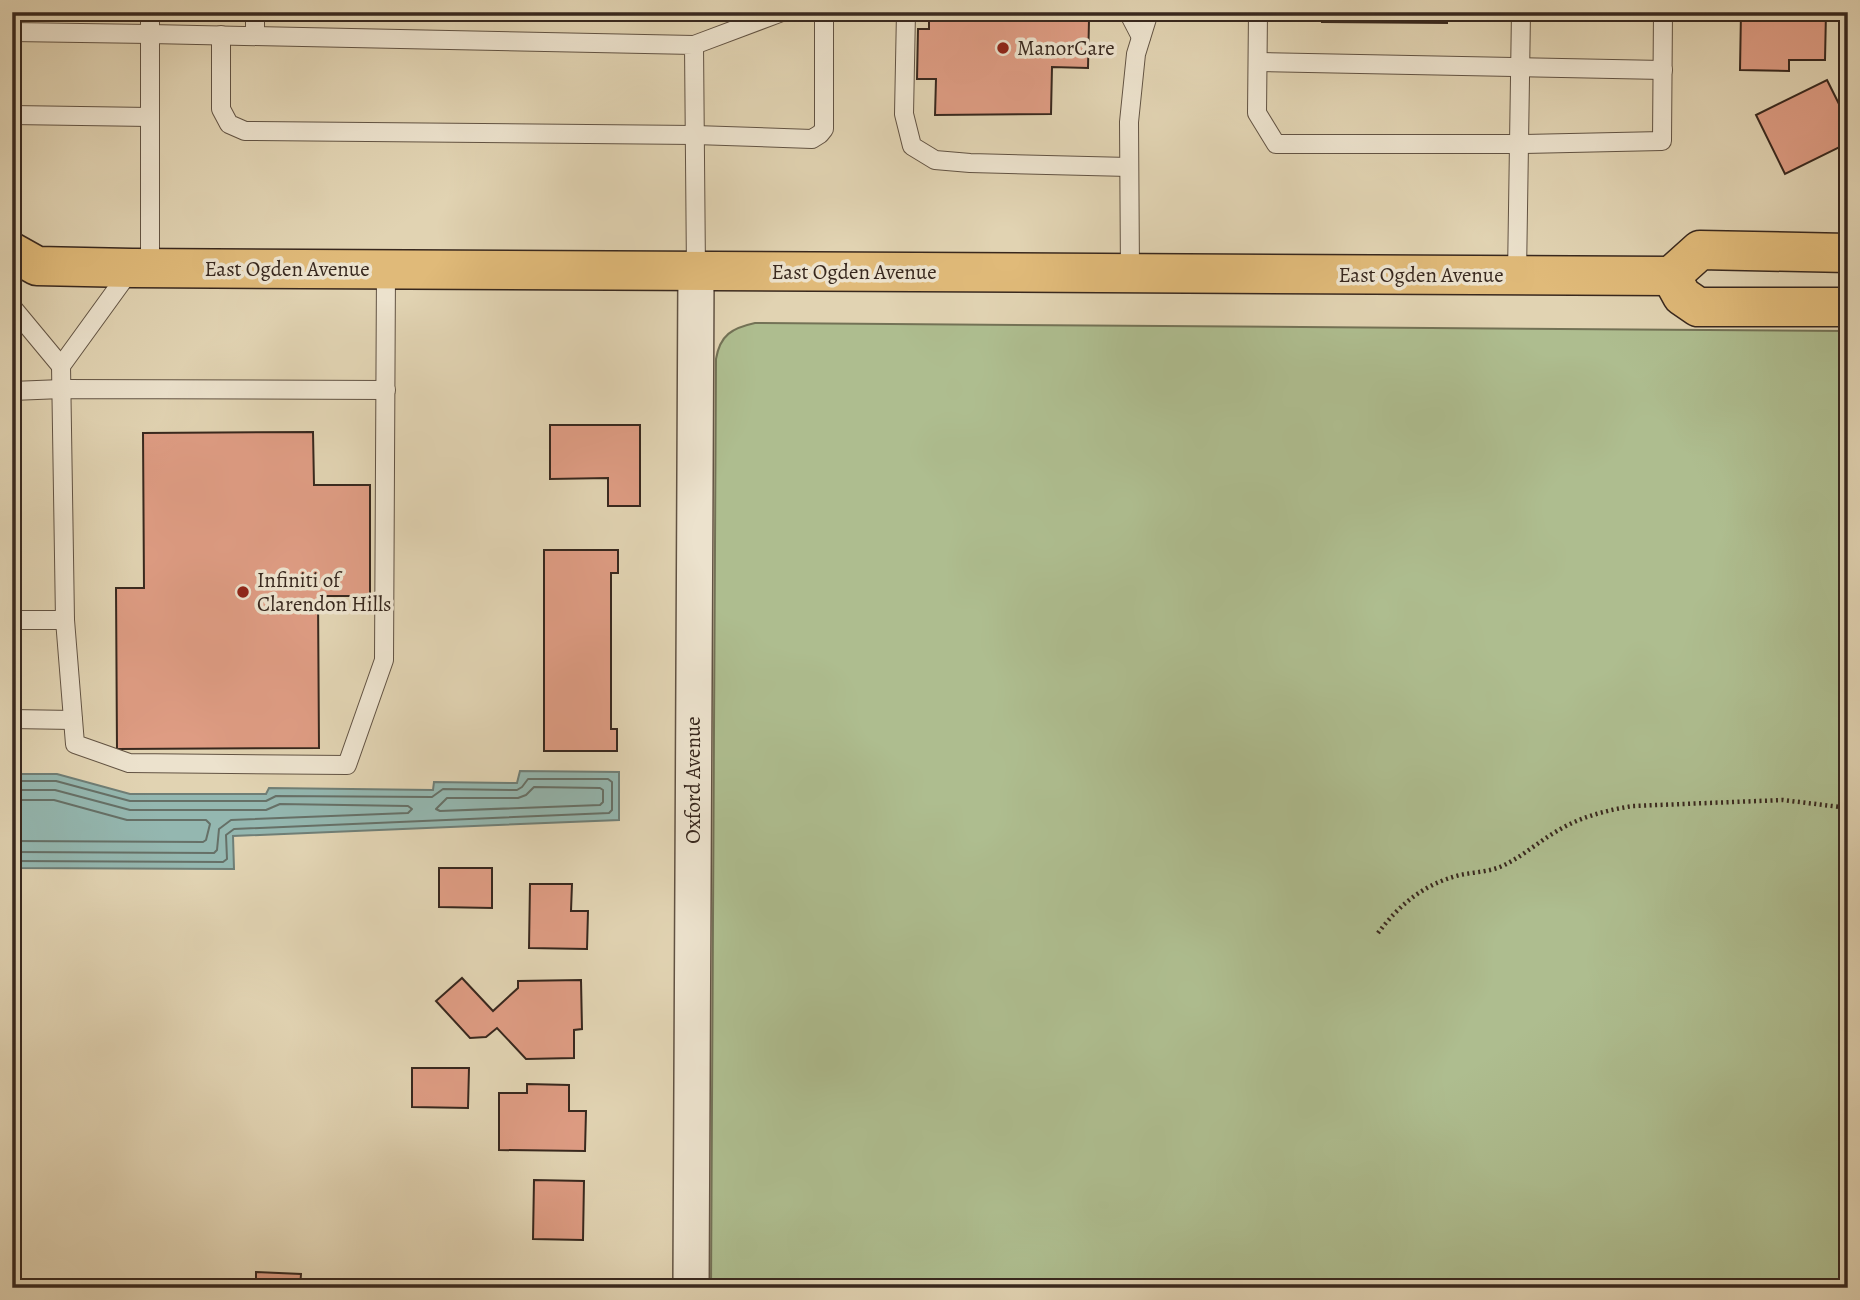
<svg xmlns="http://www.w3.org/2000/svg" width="1860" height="1300" viewBox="0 0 1860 1300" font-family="Alegreya,serif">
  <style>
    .green { fill: #aebd8f; stroke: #737256; stroke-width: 2 }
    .water { fill: #94b7b0; stroke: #6f7e76; stroke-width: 2 }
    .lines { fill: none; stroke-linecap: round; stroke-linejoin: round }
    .shore { stroke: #667067; stroke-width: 2 }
    .building { fill: #de9c83; stroke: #38281e; stroke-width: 2 }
    .service-casing { stroke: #625343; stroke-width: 20 }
    .minor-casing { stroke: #625343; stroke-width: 38 }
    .primary-casing { stroke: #38281e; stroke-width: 41 }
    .path { stroke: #38281e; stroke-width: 4.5; stroke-dasharray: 2 3.5; stroke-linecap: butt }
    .service { stroke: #ece2cd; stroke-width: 18 }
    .minor { stroke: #ece2cd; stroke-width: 35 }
    .primary { stroke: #e0ba79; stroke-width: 38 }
    .poi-dot { fill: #8f2418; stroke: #ece2cd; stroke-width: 2.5 }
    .labels { text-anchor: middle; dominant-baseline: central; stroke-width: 7; stroke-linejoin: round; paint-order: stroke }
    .poi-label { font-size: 21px; fill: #38281e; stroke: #ece2cd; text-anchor: start }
    .street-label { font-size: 21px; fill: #38281e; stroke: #ece2cd }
  </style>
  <rect width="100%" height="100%" fill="#e1d3b2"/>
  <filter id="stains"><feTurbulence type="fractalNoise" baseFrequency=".00286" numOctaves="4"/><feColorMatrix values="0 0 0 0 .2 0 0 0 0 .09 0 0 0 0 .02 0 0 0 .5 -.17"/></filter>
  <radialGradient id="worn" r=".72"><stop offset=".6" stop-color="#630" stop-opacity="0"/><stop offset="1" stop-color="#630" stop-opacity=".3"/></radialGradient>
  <path class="green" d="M755,323L1848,331V1288H711L716,359C720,335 732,328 755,323Z"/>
  <polygon class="water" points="520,771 619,772 619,820 233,836 234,869 12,868 12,774 57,774 130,794 266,794 269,788 433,790 434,782 517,783"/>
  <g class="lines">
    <g class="shore">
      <polyline points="12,781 56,781 130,801 266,801 276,796 432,797 443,789 517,790 522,787 528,779 608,779 612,782 612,810 609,813 234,829 226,835 227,859 223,862 12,861"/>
      <polygon points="534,787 600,788 603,790 603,802 600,805 440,811 436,809 447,798 518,798 526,795"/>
      <polyline points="12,790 55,790 130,810 266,810 280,804 408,806 412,809 408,813 231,820 219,829 217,850 214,853 12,852"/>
      <polyline points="12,800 54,800 127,820 206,820 210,824 206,840 203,842 12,841"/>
    </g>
  </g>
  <g class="building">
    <polygon points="929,12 1081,12 1081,20 1089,20 1088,68 1052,67 1051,114 935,115 936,79 917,79 918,29 929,29"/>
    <polygon points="1322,12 1447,12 1447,23 1322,22"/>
    <polygon points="1741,12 1826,12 1825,60 1789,60 1789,71 1740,70"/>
    <polygon points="1827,80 1848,122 1848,143 1785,174 1756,115"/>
    <polygon points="550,425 640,425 640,506 608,506 608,478 550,479"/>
    <polygon points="313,432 314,485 370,485 370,596 318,596 319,748 117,749 116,588 144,588 143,433"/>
    <polygon points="544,550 618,550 618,573 611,573 611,729 617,729 617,751 544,751"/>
    <polygon points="439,868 492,868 492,908 439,907"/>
    <polygon points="530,884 572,884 571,911 588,911 587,949 529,948"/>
    <polygon points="462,978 493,1011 518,988 518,981 581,980 582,1029 574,1030 574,1058 526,1059 497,1028 486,1037 470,1038 436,1001"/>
    <polygon points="412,1068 469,1068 468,1108 412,1107"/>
    <polygon points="527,1084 569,1085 569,1111 586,1111 585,1151 499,1150 499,1093 527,1093"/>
    <polygon points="534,1180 584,1181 583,1240 533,1239"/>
    <polygon points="256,1272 301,1274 300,1288 256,1288"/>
    <rect x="548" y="1285" width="68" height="3"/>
  </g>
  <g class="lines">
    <g class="service-casing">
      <g id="service">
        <polyline points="906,12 904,114 912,146 935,160 970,163 1129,167"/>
        <polyline points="1128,12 1141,37"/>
        <polyline points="1258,12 1257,113 1276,144 1520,144 1662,141 1663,12"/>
        <polyline points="12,32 150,34 150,12"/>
        <polyline points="221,35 221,109 229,124 245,131 695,135 812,139 820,134 824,129 824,12"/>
        <polyline points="255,36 255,12"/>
        <polyline points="694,45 782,12"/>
        <polyline points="1258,62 1663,70"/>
        <polyline points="12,115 150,117"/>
        <polyline points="150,268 150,34 694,45 696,272"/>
        <polyline points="1130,273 1129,122 1136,54 1149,12"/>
        <polyline points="1517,275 1521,12"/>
        <polyline points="12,307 61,366"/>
        <polyline points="12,391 62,389 386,390"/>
        <polyline points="12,620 65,620 75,744 129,763 347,765 384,660 386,270"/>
        <polyline points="65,620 61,366 132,268"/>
        <polyline points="12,719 73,720"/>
      </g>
    </g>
    <g class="minor-casing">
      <polyline id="minor" points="691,1288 696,272"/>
    </g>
    <g class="primary-casing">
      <g id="primary">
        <polyline points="12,252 37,266 132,268 1671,276 1700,250 1848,253"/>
        <polyline points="1671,276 1682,296 1698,307 1848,307"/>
      </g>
    </g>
    <g class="path">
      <path d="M1378,933C1400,904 1424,884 1460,875C1474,872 1489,872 1502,866C1522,857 1538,842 1557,831C1580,817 1607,810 1633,806L1783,800L1848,808"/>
      <polyline points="1844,960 1848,964"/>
    </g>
    <use href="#service" class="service"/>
    <use href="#minor" class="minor"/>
    <use href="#primary" class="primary"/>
  </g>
  <g class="poi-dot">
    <circle cx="1003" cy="48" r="7"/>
    <circle cx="243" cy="592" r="7"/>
  </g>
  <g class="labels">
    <g class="poi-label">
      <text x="1017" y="48">ManorCare</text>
      <text x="257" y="580">Infiniti of<tspan x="257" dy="24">Clarendon Hills</tspan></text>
    </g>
    <g class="street-label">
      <text x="287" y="269">East Ogden Avenue</text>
      <text x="854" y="272">East Ogden Avenue</text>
      <text x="1421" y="275">East Ogden Avenue</text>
      <text transform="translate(693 780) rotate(-90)">Oxford Avenue</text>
    </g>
  </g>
  <rect width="1860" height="1300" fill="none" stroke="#e1d3b2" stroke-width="42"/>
  <rect x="14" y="14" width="1832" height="1272" fill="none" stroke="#38281e" stroke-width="3.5"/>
  <rect x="21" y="21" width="1818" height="1258" fill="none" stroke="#38281e" stroke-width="2"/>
  <rect width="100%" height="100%" filter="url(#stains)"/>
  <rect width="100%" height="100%" fill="url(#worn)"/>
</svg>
